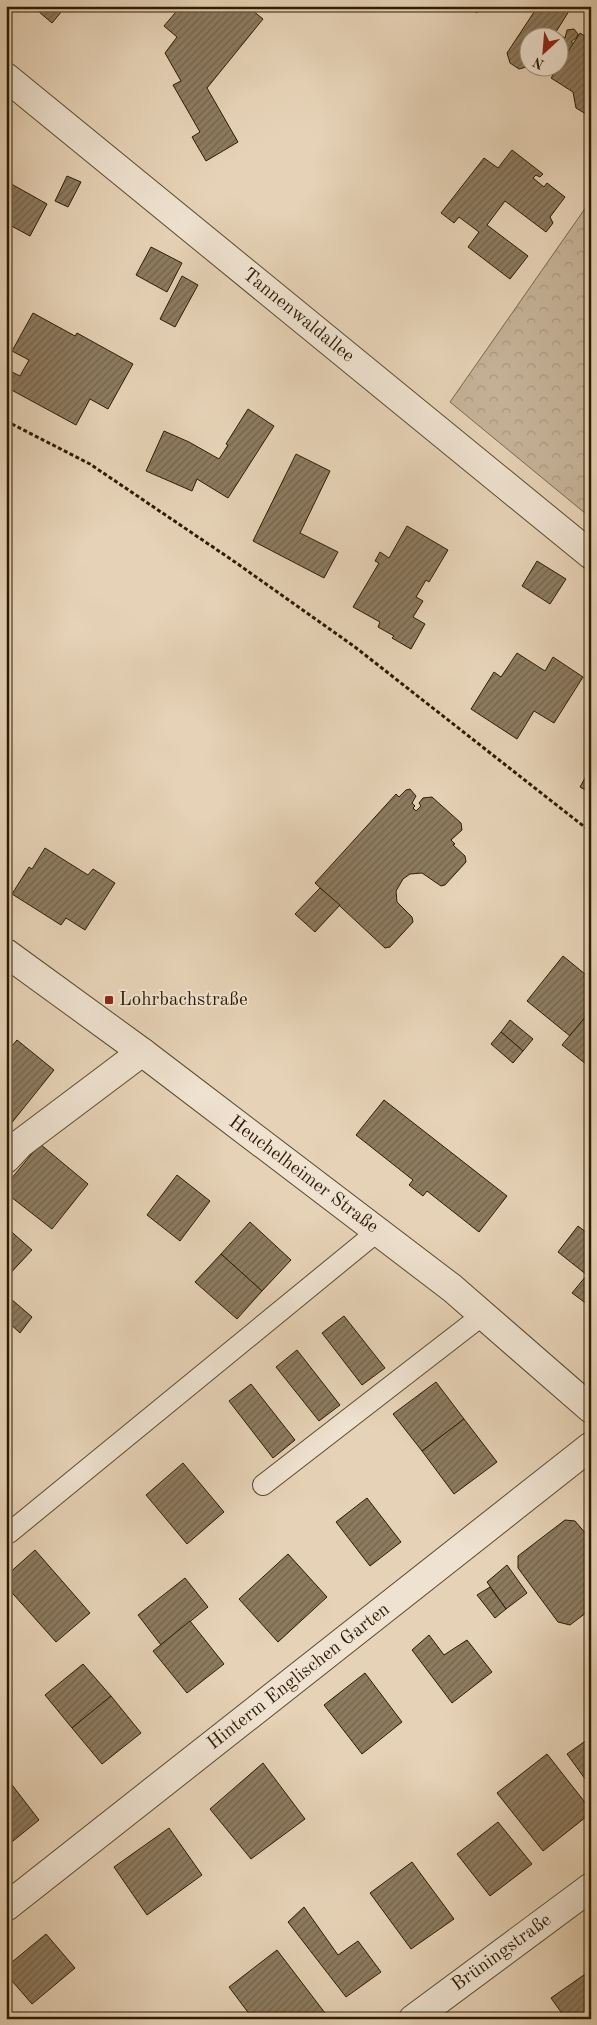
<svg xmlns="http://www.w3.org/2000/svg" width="597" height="2025" viewBox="0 0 597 2025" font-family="'Old Standard TT',serif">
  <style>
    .park { fill: url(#park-crowns); stroke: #79684e }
    .building { fill: url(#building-hatch); stroke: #2c1c03 }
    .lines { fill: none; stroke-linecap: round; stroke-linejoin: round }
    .lane-casing { stroke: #5a4a30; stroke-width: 22 }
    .street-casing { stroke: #5a4a30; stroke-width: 30 }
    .path { stroke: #2c1c03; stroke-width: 3; stroke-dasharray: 4 2.5; stroke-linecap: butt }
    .lane { stroke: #efe2d0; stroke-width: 20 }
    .street { stroke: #efe2d0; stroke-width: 28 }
    .poi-dot { fill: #8f2418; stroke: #efe2d0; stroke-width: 2 }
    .labels { text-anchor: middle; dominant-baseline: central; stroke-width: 4; stroke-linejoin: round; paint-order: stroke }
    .street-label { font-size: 19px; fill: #2c1c03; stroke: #efe2d0 }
    .poi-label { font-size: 19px; fill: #2c1c03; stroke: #efe2d0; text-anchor: start }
  </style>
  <defs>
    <pattern id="park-crowns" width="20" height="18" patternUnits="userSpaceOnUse" patternTransform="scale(1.25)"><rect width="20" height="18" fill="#c6b398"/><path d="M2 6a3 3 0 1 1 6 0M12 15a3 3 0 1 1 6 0" fill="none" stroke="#aa9981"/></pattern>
    <pattern id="building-hatch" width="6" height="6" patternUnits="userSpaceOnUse" patternTransform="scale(1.25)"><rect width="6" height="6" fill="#8d7b60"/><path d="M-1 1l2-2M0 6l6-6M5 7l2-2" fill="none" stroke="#73644d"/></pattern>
  </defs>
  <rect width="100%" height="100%" fill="#e6d2b6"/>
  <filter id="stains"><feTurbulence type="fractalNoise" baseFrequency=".004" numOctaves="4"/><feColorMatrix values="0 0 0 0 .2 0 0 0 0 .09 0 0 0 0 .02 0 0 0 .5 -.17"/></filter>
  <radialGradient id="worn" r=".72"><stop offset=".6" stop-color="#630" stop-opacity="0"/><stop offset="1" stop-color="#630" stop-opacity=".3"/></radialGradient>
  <polygon class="park" points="591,200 591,518 450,402"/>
  <g class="building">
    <polygon points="32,6 66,6 52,23"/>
    <polygon points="181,6 247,6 263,19 207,88 238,142 206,161 192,137 200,132 173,85 181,81 165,53 177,37 164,26"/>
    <polygon points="467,6 481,6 477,13"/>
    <polygon points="538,6 561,6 569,11 556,32 565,38 567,30 574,29 578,34 577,37 571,42 574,44 560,65 560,38 530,38 530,66 519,69 510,63 507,53"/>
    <polygon points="580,33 591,40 591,117 576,108 573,92 551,78"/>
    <polygon points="512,150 543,174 540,177 536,175 533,178 544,187 547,183 565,197 550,217 553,223 546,232 505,201 487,225 528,256 510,279 468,247 479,232 459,217 454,223 441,213 484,158 498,168"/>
    <polygon points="67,176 81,182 68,207 55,201"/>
    <polygon points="6,181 47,204 30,236 6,223"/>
    <polygon points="151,247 182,263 167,292 136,275"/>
    <polygon points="182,276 198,285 175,327 160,319"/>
    <polygon points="33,313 75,336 77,333 133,364 108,409 90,399 76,425 6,387 6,369 20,376 29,360 12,351"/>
    <polygon points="248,409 274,426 228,498 197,479 192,491 146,471 164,431 189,442 219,459 228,445 226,444"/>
    <polygon points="296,454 330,471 300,533 338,552 324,578 253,541"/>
    <polygon points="407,526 448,550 429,582 426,580 416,597 423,601 413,617 425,624 411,649 392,638 394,636 378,627 380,622 353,607 379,563 375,561 380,552 389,558"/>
    <polygon points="537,561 566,579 550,604 522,586"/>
    <polygon points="517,653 545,671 553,657 583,677 554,723 534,711 517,739 471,709 494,672 501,677"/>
    <polygon points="591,758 591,793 580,787 590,769 586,767"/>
    <polygon points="410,789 416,796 412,803 415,806 413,808 416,811 421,806 419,803 423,798 432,797 461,823 462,830 451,840 455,844 453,845 465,856 466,862 445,885 441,886 422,873 410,874 403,879 396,891 397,902 412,917 413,922 390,947 385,948 315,883 396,794 399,797 406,790"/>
    <polygon points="45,848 88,875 93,869 115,883 85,930 66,918 61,925 12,894 29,867 32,869"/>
    <polygon points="320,888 340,905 315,932 295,914"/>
    <polygon points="563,956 591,979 591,1010 570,1036 527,1001"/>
    <polygon points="591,1010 591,1068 562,1045"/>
    <polygon points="510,1020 533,1039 523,1051 501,1032"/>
    <polygon points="501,1032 523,1051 513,1063 491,1044"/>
    <polygon points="17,1040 54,1070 10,1125 6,1122 6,1053"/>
    <polygon points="384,1100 507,1196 479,1232 427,1191 423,1196 409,1185 413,1180 356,1135"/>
    <polygon points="40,1144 88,1184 52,1229 6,1193 6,1185"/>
    <polygon points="177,1175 210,1201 180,1241 147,1215"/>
    <polygon points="250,1222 291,1260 262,1291 221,1254"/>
    <polygon points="578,1226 591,1236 591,1270 587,1275 558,1252"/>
    <polygon points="6,1227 32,1250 6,1278"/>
    <polygon points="221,1254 262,1291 237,1319 195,1282"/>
    <polygon points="591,1270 591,1307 572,1293"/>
    <polygon points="11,1299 32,1317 20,1333 6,1320 6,1305"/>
    <polygon points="344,1316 385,1368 362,1385 322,1333"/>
    <polygon points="297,1350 340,1405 319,1421 276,1367"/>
    <polygon points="436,1382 464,1419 422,1451 393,1414"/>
    <polygon points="251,1384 295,1440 273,1458 229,1401"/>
    <polygon points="464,1419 497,1462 454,1494 422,1451"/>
    <polygon points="183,1463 224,1512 187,1544 146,1495"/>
    <polygon points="367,1498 401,1542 370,1566 336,1522"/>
    <polygon points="565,1520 575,1521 587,1535 585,1545 591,1552 591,1609 570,1625 558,1622 518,1568 518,1556"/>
    <polygon points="35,1550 90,1613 56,1642 6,1586 6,1576"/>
    <polygon points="288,1554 327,1597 278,1642 239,1599"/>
    <polygon points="507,1565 527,1593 506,1609 487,1582"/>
    <polygon points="185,1578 208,1607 161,1645 138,1615"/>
    <polygon points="490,1587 506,1609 495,1618 477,1595"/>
    <polygon points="190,1621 224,1664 187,1693 153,1651"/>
    <polygon points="429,1635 444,1655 467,1640 492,1672 452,1703 412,1650"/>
    <polygon points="83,1664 111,1696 72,1728 45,1695"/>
    <polygon points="365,1673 402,1722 362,1754 324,1705"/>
    <polygon points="111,1696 141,1733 102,1764 72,1728"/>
    <polygon points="591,1737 591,1787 567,1754"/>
    <polygon points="547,1754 591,1810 591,1813 543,1851 497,1793"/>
    <polygon points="263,1763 305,1819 251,1859 210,1809"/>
    <polygon points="9,1781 39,1820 8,1845 6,1843 6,1783"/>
    <polygon points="498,1822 532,1864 490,1896 457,1854"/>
    <polygon points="169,1828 202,1875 147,1915 114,1867"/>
    <polygon points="412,1862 454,1919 411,1949 370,1893"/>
    <polygon points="304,1907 338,1955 358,1941 381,1972 346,1997 288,1922"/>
    <polygon points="46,1934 75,1968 32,2004 6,1974 6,1967"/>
    <polygon points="277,1950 325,2013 317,2019 253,2019 229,1987"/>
    <polygon points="591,1970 591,2019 566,2019 551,1998"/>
  </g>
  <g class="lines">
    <g class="lane-casing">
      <g id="lane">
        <polyline points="263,1485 484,1314"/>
        <polyline points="9,1533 378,1231"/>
      </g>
    </g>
    <g class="street-casing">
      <g id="street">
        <polyline points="6,77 591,555"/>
        <polyline points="6,953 142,1052 452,1288 591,1409"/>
        <polyline points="6,1159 21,1143 142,1052"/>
        <polyline points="6,1907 591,1446"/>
        <polyline points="413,2019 591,1887"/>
      </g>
    </g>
    <polyline class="path" points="6,421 90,464 235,562 355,647 591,832"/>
    <use href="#lane" class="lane"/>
    <use href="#street" class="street"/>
  </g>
  <rect class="poi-dot" x="104" y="995" width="10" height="10" rx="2.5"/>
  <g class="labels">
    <g class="street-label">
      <text transform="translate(298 316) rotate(39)">Tannenwaldallee</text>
      <text transform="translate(303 1175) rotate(37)">Heuchelheimer Straße</text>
      <text transform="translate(299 1677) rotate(-38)">Hinterm Englischen Garten</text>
      <text transform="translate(502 1953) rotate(-36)">Brüningstraße</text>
    </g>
    <g class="poi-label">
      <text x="119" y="1000">Lohrbachstraße</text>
    </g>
  </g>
  <rect width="597" height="2025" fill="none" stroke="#e6d2b6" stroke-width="25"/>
  <rect x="8" y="8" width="582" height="2010" fill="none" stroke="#2c1c03" stroke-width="2.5"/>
  <rect x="12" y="12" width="572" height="2000" fill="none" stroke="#2c1c03"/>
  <g transform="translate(544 52) rotate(206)"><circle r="24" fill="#efe2d0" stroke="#a1937e"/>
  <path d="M0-4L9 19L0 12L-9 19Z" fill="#8f2418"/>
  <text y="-8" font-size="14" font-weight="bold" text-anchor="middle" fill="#2c1c03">N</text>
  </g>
  <rect width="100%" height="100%" filter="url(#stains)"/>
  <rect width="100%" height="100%" fill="url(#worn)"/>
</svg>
